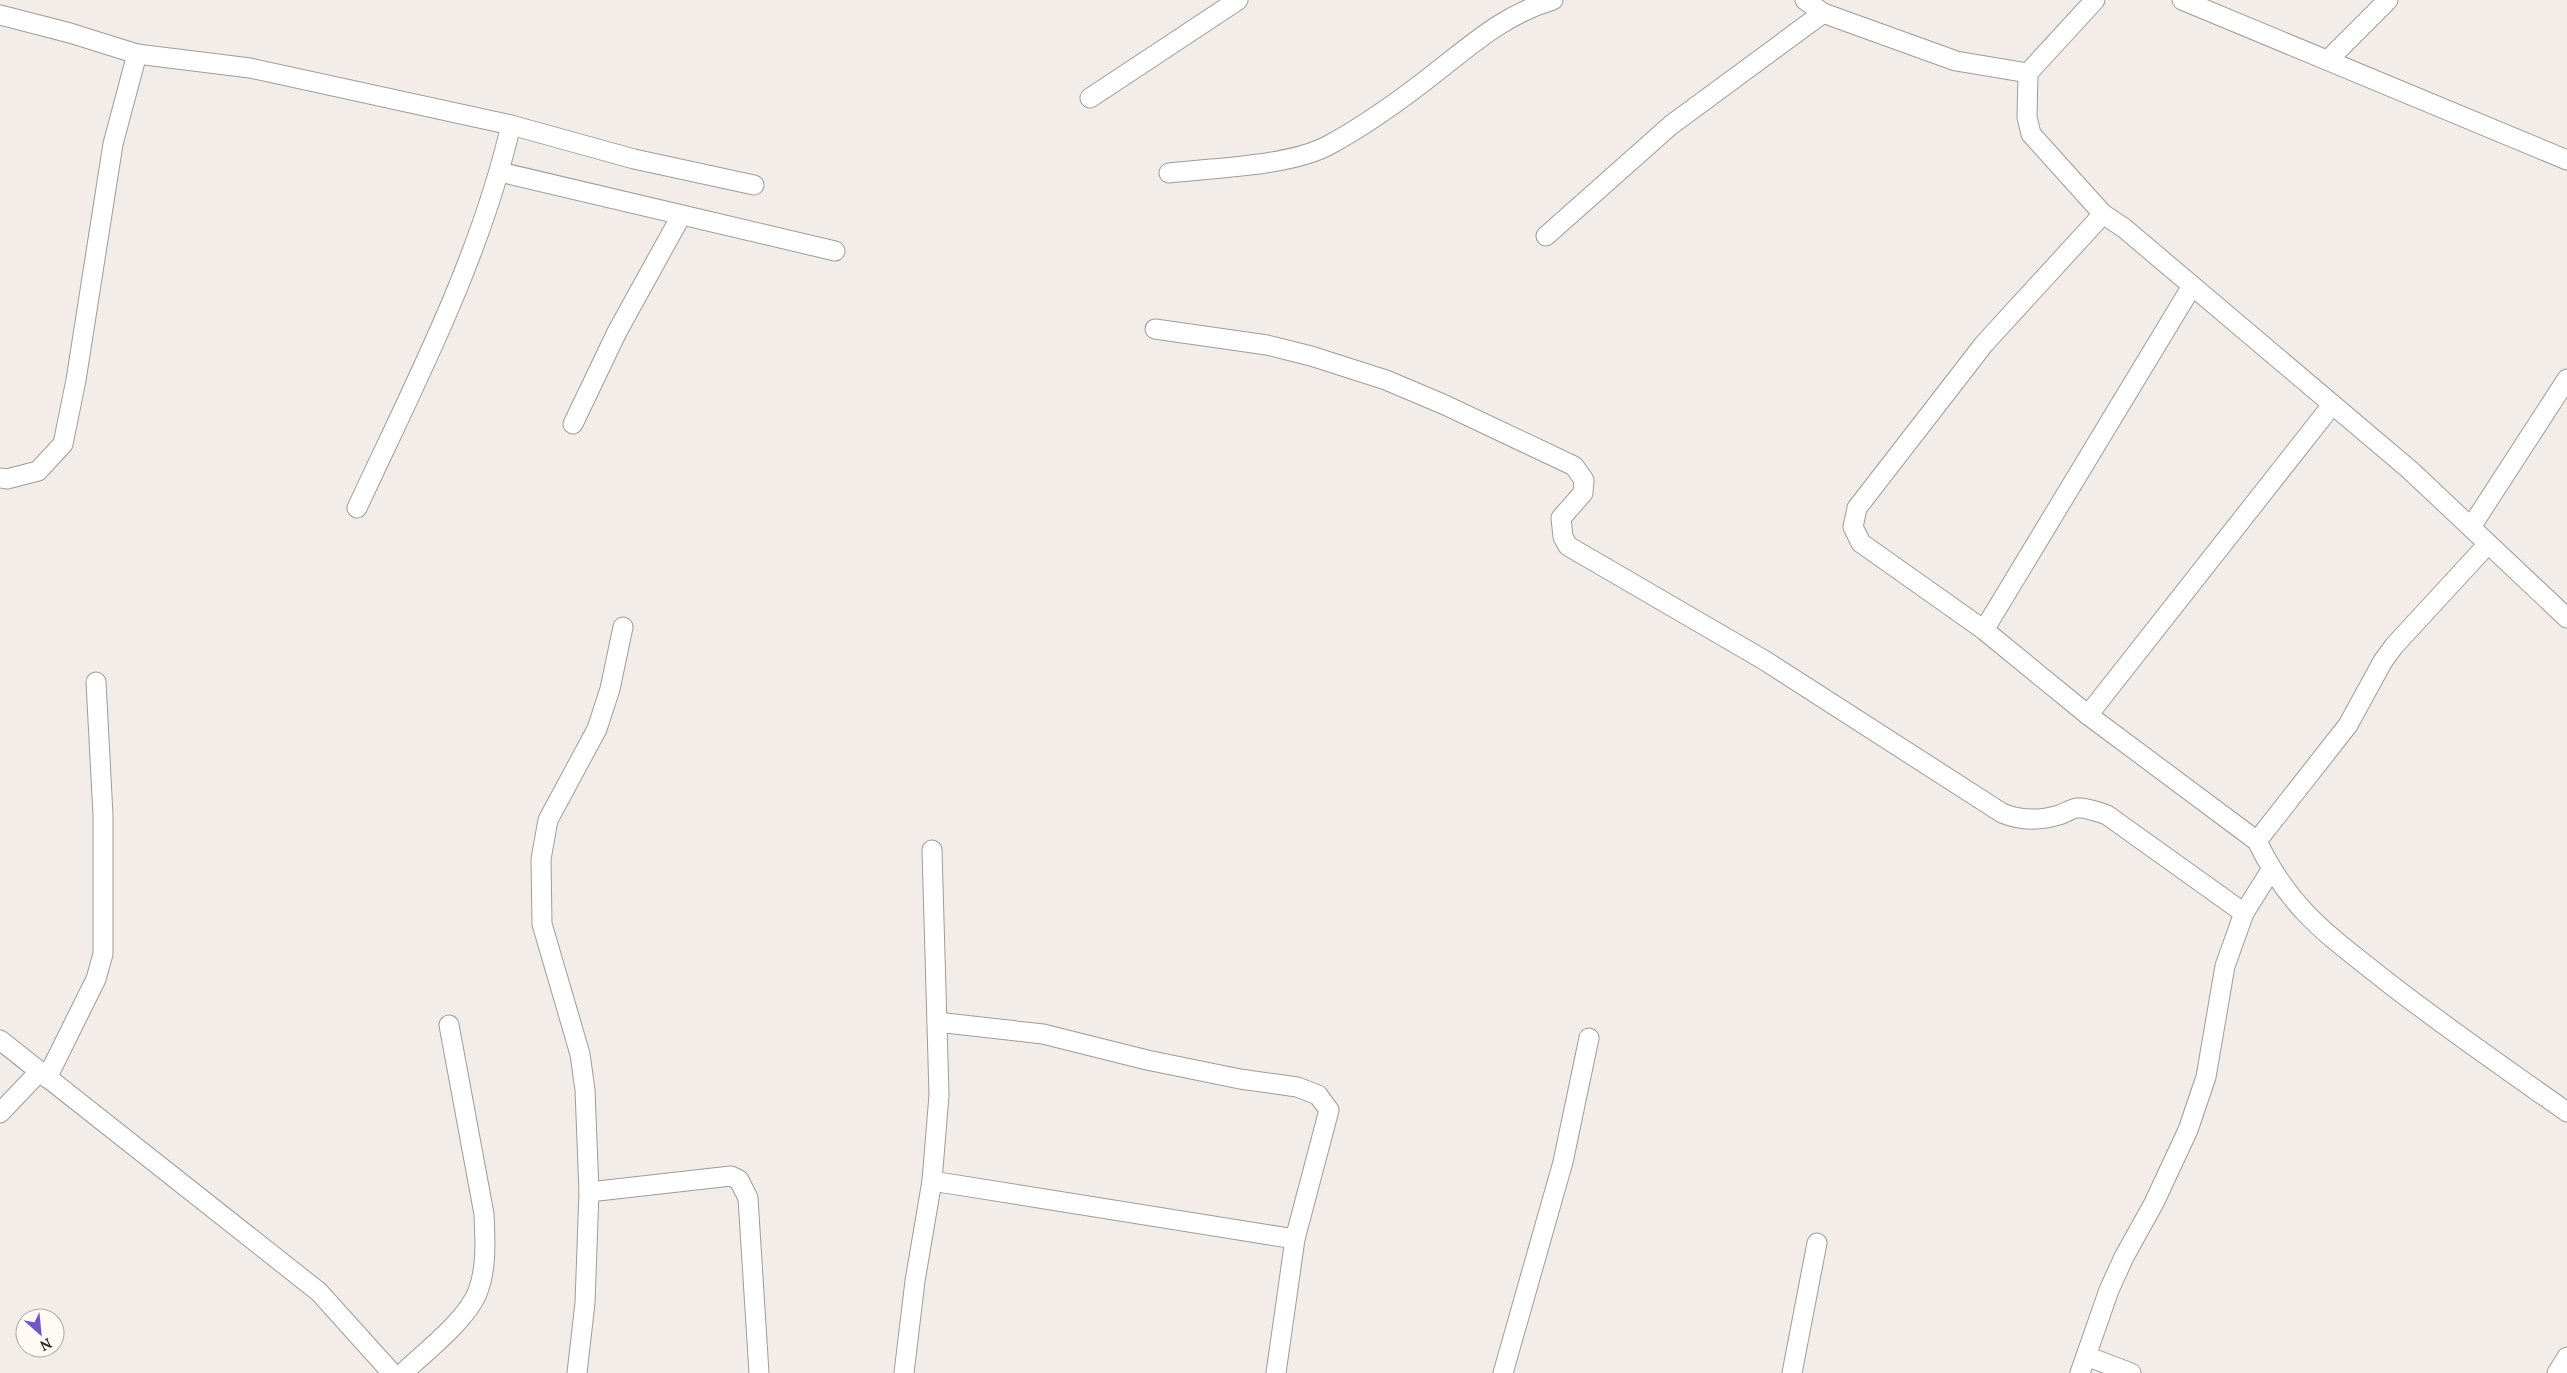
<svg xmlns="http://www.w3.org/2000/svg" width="2567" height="1373" viewBox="0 0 2567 1373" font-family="Lora,serif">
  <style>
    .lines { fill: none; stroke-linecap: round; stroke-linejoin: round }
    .minor-casing { stroke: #a09b97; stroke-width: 21 }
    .minor { stroke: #fff; stroke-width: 19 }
  </style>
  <rect width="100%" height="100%" fill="#f2ede8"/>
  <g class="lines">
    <g class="minor-casing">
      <g id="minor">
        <polyline points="1805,0 1823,13 1956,61 2028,73"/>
        <polyline points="2095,0 2028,73 2027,117 2031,134 2103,214 2124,228 2410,470 2567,618"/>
        <polyline points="2182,0 2567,160"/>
        <polyline points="0,15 70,33 137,54 250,68 511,125 634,159 754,185"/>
        <polyline points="2329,59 2388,0"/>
        <polyline points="1090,98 1238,0"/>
        <polyline points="500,172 835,251"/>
        <path d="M1169,173C1213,168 1291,166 1329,145C1366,125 1402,99 1435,73C1475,42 1504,15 1553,0"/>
        <path d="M2103,214L1984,344L1857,508L1853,527L1861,543L1984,630L2088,715L2257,841C2290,910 2328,935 2386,981C2445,1027 2506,1069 2567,1112"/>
        <polyline points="1546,236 1671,125 1823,13"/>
        <path d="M1155,329L1267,345L1311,356L1386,380L1445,405L1574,466L1584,480L1583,493L1561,518L1563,537L1568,546L1764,660L2002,813C2021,821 2039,821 2059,815C2065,813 2071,809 2077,808C2087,807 2098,812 2107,815L2244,913"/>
        <polyline points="573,424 617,332 681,216"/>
        <polyline points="0,478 7,479 38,471 63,444 76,380 113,144 137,54"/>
        <path d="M357,508C415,383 480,259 511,125"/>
        <polyline points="2471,527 2567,379"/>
        <polyline points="1984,630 2192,286"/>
        <polyline points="2088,715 2332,405"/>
        <polyline points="2257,841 2348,725 2383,661 2394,646 2487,545"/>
        <polyline points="937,1022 1043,1034 1147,1060 1240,1079 1297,1087 1318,1095 1329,1110 1295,1239 1276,1373"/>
        <polyline points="0,1040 319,1292 392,1373"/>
        <polyline points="47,1078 96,979 103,954 103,815 96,682"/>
        <polyline points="0,1113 40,1071"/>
        <polyline points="932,1181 1295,1239"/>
        <polyline points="589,1192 731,1176 739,1180 748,1198 759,1373"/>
        <polyline points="2086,1356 2131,1373"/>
        <path d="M403,1373C425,1352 468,1319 478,1291C487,1267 485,1239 484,1214L449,1025"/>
        <polyline points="577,1373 585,1303 589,1192 585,1090 580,1054 542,924 541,859 548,820 597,729 610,689 623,627"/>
        <polyline points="904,1373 915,1281 932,1181 939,1095 932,850"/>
        <polyline points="1503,1373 1563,1162 1589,1038"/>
        <polyline points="1792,1373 1817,1243"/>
        <polyline points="2080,1373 2109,1290 2124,1257 2154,1203 2188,1130 2206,1077 2225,966 2244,913 2271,870"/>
        <polyline points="2557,1373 2567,1357"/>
      </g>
    </g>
    <use href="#minor" class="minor"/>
  </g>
  <g transform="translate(40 1333) rotate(153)"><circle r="24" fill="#fffaf5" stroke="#aba7a3"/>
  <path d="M0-4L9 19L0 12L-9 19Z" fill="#7254ce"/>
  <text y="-8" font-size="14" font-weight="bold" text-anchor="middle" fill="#2c2a28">N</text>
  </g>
</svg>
